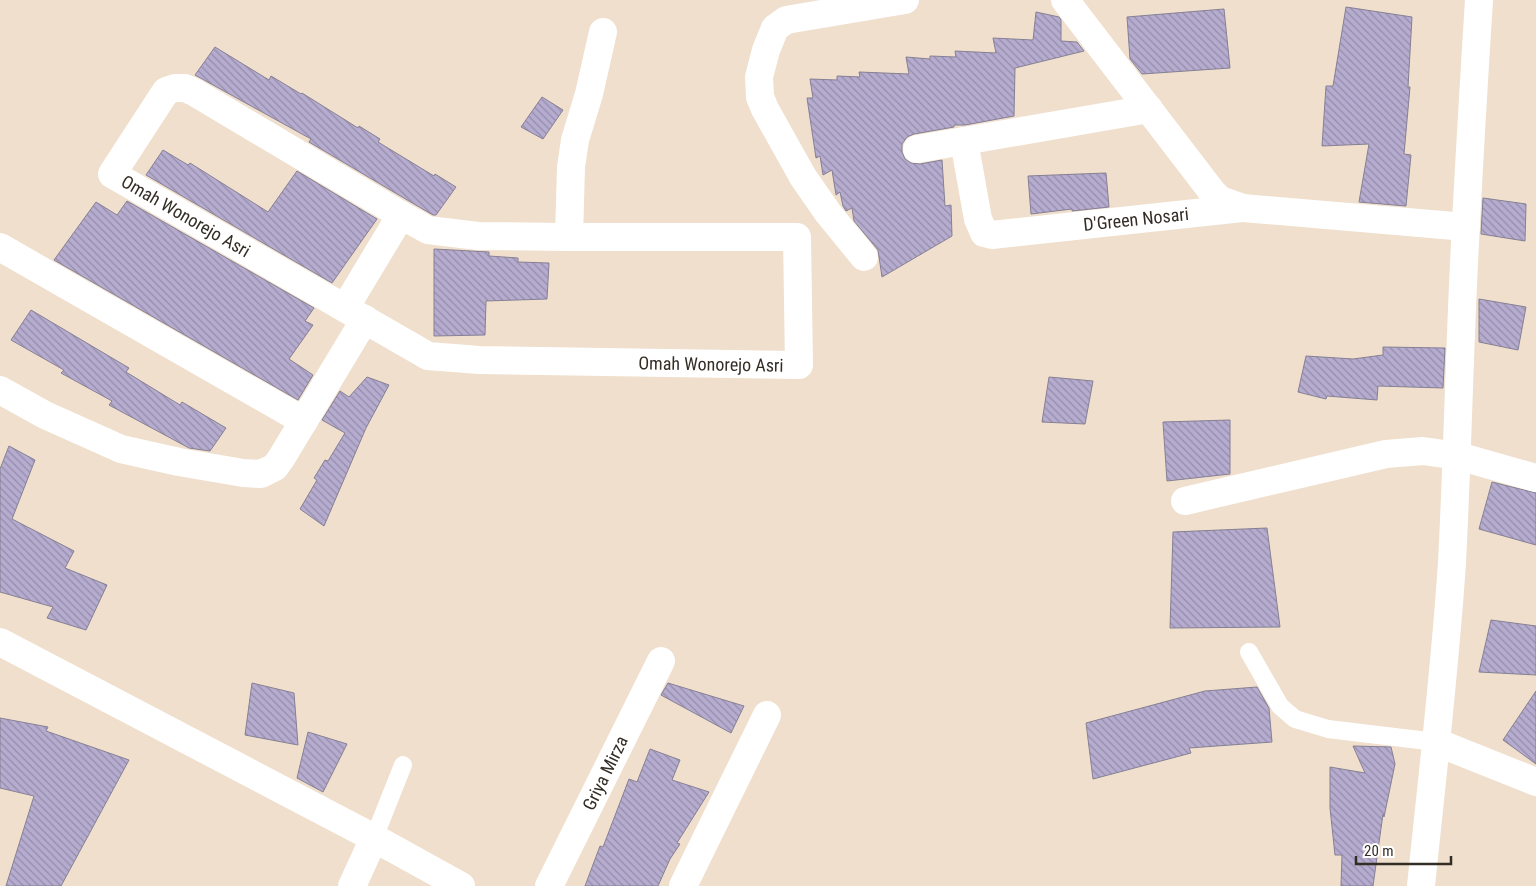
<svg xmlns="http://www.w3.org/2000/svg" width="1536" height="886" viewBox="0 0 1536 886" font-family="'Roboto Condensed',sans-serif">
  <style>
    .building { fill: url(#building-back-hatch); stroke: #868094 }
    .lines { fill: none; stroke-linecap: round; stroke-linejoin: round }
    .service { stroke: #fff; stroke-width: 18 }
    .minor { stroke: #fff; stroke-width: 28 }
    .tertiary { stroke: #fff; stroke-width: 28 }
    .labels { text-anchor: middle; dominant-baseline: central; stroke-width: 4.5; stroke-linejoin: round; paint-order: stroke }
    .street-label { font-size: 18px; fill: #332d26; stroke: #fff }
  </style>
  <defs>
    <pattern id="building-back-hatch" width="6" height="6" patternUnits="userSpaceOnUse" patternTransform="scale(1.25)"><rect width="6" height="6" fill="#b6acd0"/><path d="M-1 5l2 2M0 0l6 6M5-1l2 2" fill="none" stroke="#958ca9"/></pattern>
  </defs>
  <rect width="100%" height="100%" fill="#efdfcc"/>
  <g class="building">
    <polygon points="1346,7 1412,17 1408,87 1410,87 1404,154 1411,155 1406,206 1359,202 1369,144 1322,146 1326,86 1333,86"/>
    <polygon points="1224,9 1230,68 1142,74 1130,59 1127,17"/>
    <polygon points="1036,12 1059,17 1061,20 1061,41 1077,42 1084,51 1015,68 1014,116 965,125 954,125 954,127 914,134 907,137 902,144 902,152 905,159 911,163 920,164 942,160 945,206 951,205 952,236 882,277 878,250 854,221 852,208 846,211 843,206 840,192 836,195 832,170 823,175 820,156 816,158 807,98 813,98 810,79 837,80 837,76 860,77 859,72 909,74 906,57 930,59 930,56 956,57 955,51 996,53 993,38 1033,40"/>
    <polygon points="215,47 269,80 271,76 301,94 302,93 358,128 359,126 380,139 378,142 434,176 435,174 456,187 436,215 433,215 409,201 309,142 311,139 195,75"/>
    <polygon points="542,97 563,110 543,139 521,127"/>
    <polygon points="163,150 188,165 190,163 268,212 297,171 377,219 332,283 146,175"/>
    <polygon points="1106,173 1109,207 1072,211 1072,209 1031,214 1028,176"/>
    <polygon points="1483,198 1526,204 1525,241 1481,234"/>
    <polygon points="127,201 314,308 305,321 313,325 289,359 313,375 298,400 54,260 96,202 117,215"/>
    <polygon points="434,249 489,252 489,256 518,258 518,262 549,263 547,299 486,301 485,335 434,336"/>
    <polygon points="1479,299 1526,307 1518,350 1479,342"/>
    <polygon points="31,310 129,368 126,372 180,405 182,402 226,428 210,451 189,448 109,405 112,401 61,373 64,370 11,340"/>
    <polygon points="1383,347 1445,348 1443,388 1378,386 1377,400 1327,396 1326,399 1298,392 1306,356 1353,359 1383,355"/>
    <polygon points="367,377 389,385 366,428 324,526 300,509 317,480 314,478 325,460 328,461 345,433 322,420 340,391 349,397"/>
    <polygon points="1049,377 1093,381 1085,424 1042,422"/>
    <polygon points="1230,420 1230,474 1167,481 1163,422"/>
    <polygon points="9,446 35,460 12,519 74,551 65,568 107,585 86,630 47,618 53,607 0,592 0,469"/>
    <polygon points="1492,482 1536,493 1536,545 1479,529"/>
    <polygon points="1267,528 1280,627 1170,628 1173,532"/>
    <polygon points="1491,620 1536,626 1536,675 1479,672"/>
    <polygon points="252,683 294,693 298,745 245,735"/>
    <polygon points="668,683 744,706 731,733 661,695"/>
    <polygon points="1257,687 1269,708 1272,742 1189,748 1191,753 1093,779 1086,723 1205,691"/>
    <polygon points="1536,691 1536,764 1503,740"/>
    <polygon points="0,718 48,727 46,731 129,760 61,886 6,886 34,796 0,788"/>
    <polygon points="308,732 347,744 323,792 297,778"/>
    <polygon points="1353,746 1391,747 1395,764 1384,817 1383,814 1373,886 1341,886 1342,855 1335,855 1330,808 1330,767 1365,773"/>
    <polygon points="650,749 680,760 672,780 709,792 677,843 680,844 670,859 658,886 585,886 600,846 603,847 629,779 637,782"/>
  </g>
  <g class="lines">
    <g class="service">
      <polyline points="1249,652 1280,706 1295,719 1328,729 1436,742"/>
      <polyline points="374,838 403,765"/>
    </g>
    <g class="minor">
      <polyline points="1065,0 1213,193 1220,200 1243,208 1466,227"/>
      <polygon points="175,88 185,88 194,92 401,215 428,230 478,236 569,237 797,237 799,365 479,360 428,356 112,174 166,91"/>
      <polyline points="964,141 978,219 984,233 992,235 1242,208"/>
      <polyline points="917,149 1149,109"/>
      <polyline points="569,237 571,167 575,140 589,94 603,32"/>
      <polyline points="0,247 304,421"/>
      <polyline points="864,257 828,213 803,177 765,109 760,97 759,77 766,50 775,28 786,20 905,0"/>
      <polyline points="345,308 401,215"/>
      <polyline points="0,390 45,415 121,449 179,462 243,473 261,474 275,467 282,457 365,319"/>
      <polyline points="1185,501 1386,454 1423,451 1458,456 1536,478"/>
      <polyline points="0,642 374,838 461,886"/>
      <polyline points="1436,742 1536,782"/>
      <polyline points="352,886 374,838"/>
      <polyline points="549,886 661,661"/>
      <polyline points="683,886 767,715"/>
    </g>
    <path class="tertiary" d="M1421,886C1432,778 1445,670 1452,562C1456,486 1458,410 1461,334C1465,223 1472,111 1479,0"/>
  </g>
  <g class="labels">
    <g class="street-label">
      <text transform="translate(186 216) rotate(30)">Omah Wonorejo Asri</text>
      <text transform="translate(1136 219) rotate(-6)">D'Green Nosari</text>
      <text transform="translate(711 364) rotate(1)">Omah Wonorejo Asri</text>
      <text transform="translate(605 773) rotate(-64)">Griya Mirza</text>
    </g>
  </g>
  <path d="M1356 856v8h95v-8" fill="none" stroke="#332d26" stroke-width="2.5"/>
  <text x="1364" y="856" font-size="15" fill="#332d26" stroke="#ffffff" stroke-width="4" paint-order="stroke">20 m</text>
</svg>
